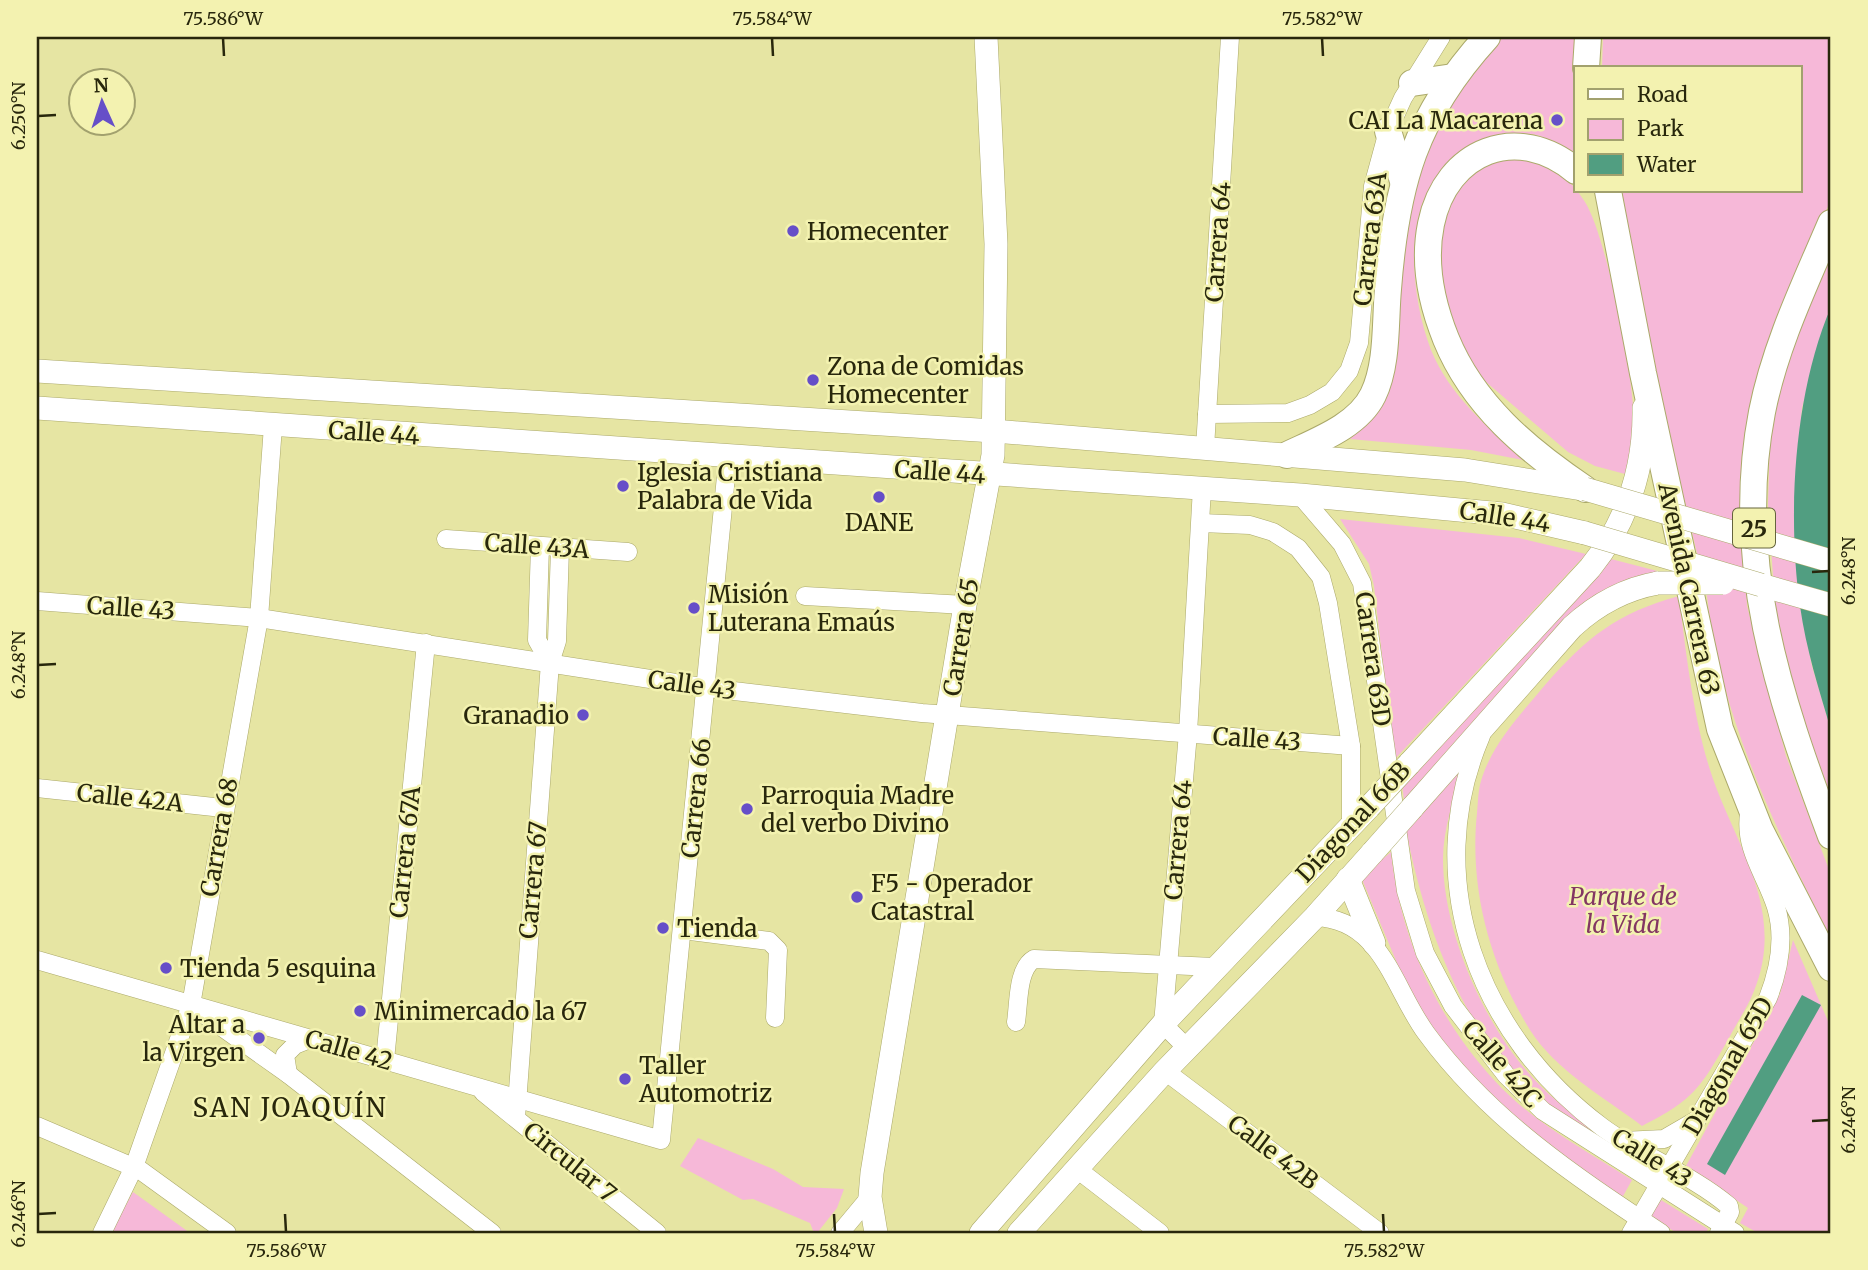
<svg xmlns="http://www.w3.org/2000/svg" width="1868" height="1270" viewBox="0 0 1868 1270" font-family="Merriweather,serif">
  <style>
    .green { fill: #f6b8d8 }
    .water { fill: #519e81 }
    .lines { fill: none; stroke-linecap: round; stroke-linejoin: round }
    .minor-casing { stroke: #aba96a; stroke-width: 19 }
    .major-casing { stroke: #aba96a; stroke-width: 24 }
    .highway-casing { stroke: #aba96a; stroke-width: 28 }
    .minor { stroke: #fff; stroke-width: 18 }
    .major { stroke: #fff; stroke-width: 23 }
    .highway { stroke: #fff; stroke-width: 26 }
    .major-bridge-casing { stroke: #aba96a; stroke-width: 24; stroke-linecap: butt }
    .major-bridge { stroke: #fff; stroke-width: 23 }
    .ticks { fill: none; stroke: #28270c; stroke-width: 2.5 }
    .poi-dot { fill: #664fc8; stroke: #f3f2b0; stroke-width: 2.5 }
    .labels { text-anchor: middle; dominant-baseline: central; stroke-width: 5; stroke-linejoin: round; paint-order: stroke }
    .shield { fill: #f3f2b0; stroke: #65643d; stroke-width: 2 }
    .shield-label { font-size: 23px; font-weight: bold; fill: #28270c }
    .poi-label { font-size: 24px; fill: #28270c; stroke: #f3f2b0; text-anchor: start }
    .street-label { font-size: 24px; fill: #28270c; stroke: #f3f2b0 }
    .park-label { font-size: 24px; font-style: italic; fill: #833663; stroke: #f3f2b0 }
    .neighbourhood-label { font-size: 26px; letter-spacing: 2px; fill: #28270c; stroke: #f3f2b0 }
    .neatline { fill: none; stroke: #28270c; stroke-width: 2.5 }
    .ticks-label { font-size: 18px; text-anchor: middle; fill: #28270c }
  </style>
  <rect width="100%" height="100%" fill="#e6e5a3"/>
  <g class="green">
    <path d="M1498,37H1574L1576,159C1564,149 1546,135 1530,134C1490,131 1433,169 1421,208C1408,252 1415,308 1431,350C1449,395 1489,428 1523,460L1471,450L1350,439L1366,423L1399,232L1422,144Z"/>
    <path d="M1603,37H1831V199L1790,296L1742,475L1747,606L1786,756L1831,875V939C1777,831 1720,717 1707,596L1644,328L1622,191H1800V68H1602Z"/>
    <path d="M1501,153C1536,156 1565,170 1585,202C1607,237 1635,383 1634,426C1634,442 1628,459 1625,474L1595,466L1568,452L1486,382L1458,347L1445,304L1438,263L1440,226L1450,192Z"/>
    <polygon points="1831,247 1831,307 1802,408 1795,498 1800,606 1812,666 1831,730 1831,796 1802,719 1776,619 1768,504 1770,440 1780,380"/>
    <polygon points="1340,519 1519,538 1586,554 1394,760 1374,586 1369,564"/>
    <polygon points="1611,559 1669,574 1633,579 1465,736 1404,800 1402,784 1601,573"/>
    <path d="M1679,596C1686,654 1694,724 1713,779C1738,849 1786,912 1754,991C1748,1007 1737,1022 1729,1038C1701,1087 1694,1100 1642,1126C1604,1097 1556,1071 1530,1030C1490,965 1469,889 1477,813C1478,803 1478,791 1481,781C1492,744 1520,715 1545,685C1587,637 1617,613 1679,596Z"/>
    <path d="M1461,770C1454,799 1443,830 1443,859C1443,940 1494,1050 1557,1101C1584,1124 1615,1143 1644,1164C1614,1146 1580,1129 1552,1108C1466,1045 1426,931 1406,830Z"/>
    <path d="M1391,852C1400,937 1436,1017 1494,1080C1532,1122 1585,1150 1632,1180L1622,1198L1550,1151L1449,1056L1412,999L1361,877Z"/>
    <polygon points="1793,940 1831,1028 1831,1233 1758,1233 1740,1223 1748,1208 1686,1166 1780,994"/>
    <polygon points="698,1138 773,1169 803,1187 844,1189 837,1208 817,1233 814,1233 810,1223 753,1199 743,1200 680,1166"/>
    <polygon points="133,1192 190,1233 111,1233"/>
    <polygon points="1661,1200 1708,1229 1706,1233 1677,1233 1650,1217"/>
  </g>
  <g class="water">
    <path d="M1831,307V730C1819,690 1806,649 1800,606C1787,514 1794,393 1831,307Z"/>
    <polygon points="1802,995 1821,1005 1725,1175 1707,1164"/>
  </g>
  <g class="lines">
    <g class="minor-casing">
      <g id="minor">
        <polyline points="1207,414 1288,413 1310,405 1332,392 1349,371 1359,343 1373,186 1388,131 1403,98 1441,37"/>
        <polyline points="1205,448 1230,37"/>
        <polyline points="1300,495 1342,544 1362,583 1406,891 1425,953 1453,1006 1506,1075 1543,1111 1735,1233"/>
        <polyline points="1201,523 1250,525 1273,532 1298,548 1321,577 1328,603 1351,746 1351,826"/>
        <polyline points="446,539 628,552"/>
        <polyline points="540,546 537,640 550,663"/>
        <polyline points="805,596 965,605"/>
        <polyline points="37,601 259,618 708,688 922,713 1351,746"/>
        <path d="M1481,736C1419,881 1479,1035 1602,1127C1641,1156 1691,1174 1729,1206L1730,1212L1719,1233"/>
        <polyline points="37,788 223,808"/>
        <path d="M1315,917C1382,919 1393,988 1426,1033C1489,1119 1573,1175 1661,1233"/>
        <polyline points="683,930 769,941 778,950 775,1018"/>
        <polyline points="37,960 661,1140 728,456"/>
        <polyline points="202,1013 288,1074 492,1233"/>
        <path d="M1016,1022C1019,1003 1017,969 1034,959L1214,967"/>
        <polyline points="1187,1048 1163,1024 1188,733 1202,488"/>
        <polyline points="385,1060 426,643"/>
        <polyline points="1165,1071 1380,1233"/>
        <polyline points="288,1074 285,1055 295,1045 310,1039"/>
        <polyline points="483,1092 657,1233"/>
        <polyline points="516,1117 550,663 557,641 560,548"/>
        <polyline points="37,1126 140,1170 227,1233"/>
        <polyline points="1623,1141 1664,1139 1695,1121"/>
        <polyline points="1077,1169 1160,1233"/>
        <polyline points="102,1233 134,1167 191,1005 259,618 273,426"/>
        <polyline points="840,1233 870,1197"/>
        <path d="M1631,1233L1768,998C1779,970 1785,937 1776,907C1766,875 1744,849 1749,814"/>
      </g>
    </g>
    <g class="major-casing">
      <g id="major">
        <polyline points="37,371 994,431 1465,470 1582,489"/>
        <polyline points="37,408 1300,495 1502,514 1585,533"/>
        <polyline points="1761,585 1831,605"/>
        <path d="M1409,764L1590,568C1628,521 1645,469 1644,408"/>
        <path d="M1412,808L1572,627C1597,604 1624,589 1658,583"/>
        <polyline points="1348,879 1374,943"/>
        <polyline points="876,1233 870,1197 872,1173 965,605 993,455 996,244 986,37"/>
        <polyline points="981,1233 1163,1024 1369,807"/>
        <polyline points="1019,1233 1165,1071 1315,917 1373,852"/>
      </g>
    </g>
    <g class="highway-casing">
      <g id="highway">
        <polyline points="1586,68 1588,37"/>
        <polyline points="1412,83 1453,77"/>
        <polyline points="1388,131 1403,181"/>
        <path d="M1576,171C1518,122 1446,150 1431,224C1423,263 1431,302 1446,339C1473,405 1527,450 1585,489"/>
        <polyline points="1608,191 1643,373 1720,729 1760,830 1831,968"/>
        <path d="M1831,223C1805,284 1775,346 1762,412C1733,562 1779,697 1831,836"/>
        <path d="M1287,455C1316,441 1358,426 1373,395C1388,364 1385,322 1388,289C1396,184 1415,116 1487,37"/>
      </g>
    </g>
    <use href="#minor" class="minor"/>
    <use href="#major" class="major"/>
    <use href="#highway" class="highway"/>
    <g class="major-bridge-casing">
      <g id="major-bridge">
        <polyline points="1585,489 1831,561"/>
        <polyline points="1585,533 1761,585"/>
        <polyline points="1658,583 1723,583"/>
        <polyline points="1369,807 1409,764"/>
        <polyline points="1373,852 1412,808"/>
      </g>
    </g>
    <use href="#major-bridge" class="major-bridge"/>
  </g>
  <path class="ticks" d="M223,38L224,56M772,38L773,56M1322,38L1323,56M38,116L56,115M1812,572L1829,571M38,665L56,664M1812,1121L1829,1120M38,1214L56,1213M285,1214L286,1232M834,1214L835,1232M1383,1214L1384,1232"/>
  <g class="poi-dot">
    <circle cx="1557" cy="120" r="7"/>
    <circle cx="793" cy="231" r="7"/>
    <circle cx="813" cy="380" r="7"/>
    <circle cx="623" cy="486" r="7"/>
    <circle cx="879" cy="497" r="7"/>
    <circle cx="694" cy="608" r="7"/>
    <circle cx="583" cy="715" r="7"/>
    <circle cx="747" cy="809" r="7"/>
    <circle cx="857" cy="897" r="7"/>
    <circle cx="663" cy="928" r="7"/>
    <circle cx="166" cy="968" r="7"/>
    <circle cx="360" cy="1011" r="7"/>
    <circle cx="259" cy="1038" r="7"/>
    <circle cx="625" cy="1079" r="7"/>
  </g>
  <g class="labels">
    <rect class="shield" x="1733" y="508.5" width="42" height="39" rx="5"/>
    <g class="shield-label">
      <text x="1754" y="528">25</text>
    </g>
    <g class="poi-label">
      <text x="1543" y="120" text-anchor="end">CAI La Macarena</text>
      <text x="807" y="231">Homecenter</text>
      <text x="827" y="366">Zona de Comidas<tspan x="827" dy="28">Homecenter</tspan></text>
      <text x="637" y="472">Iglesia Cristiana<tspan x="637" dy="28">Palabra de Vida</tspan></text>
      <text x="879" y="522" text-anchor="middle">DANE</text>
      <text x="708" y="594">Misión<tspan x="708" dy="28">Luterana Emaús</tspan></text>
      <text x="569" y="715" text-anchor="end">Granadio</text>
      <text x="761" y="795">Parroquia Madre<tspan x="761" dy="28">del verbo Divino</tspan></text>
      <text x="871" y="883">F5 - Operador<tspan x="871" dy="28">Catastral</tspan></text>
      <text x="677" y="928">Tienda</text>
      <text x="180" y="968">Tienda 5 esquina</text>
      <text x="374" y="1011">Minimercado la 67</text>
      <text x="245" y="1024" text-anchor="end">Altar a<tspan x="245" dy="28">la Virgen</tspan></text>
      <text x="639" y="1065">Taller<tspan x="639" dy="28">Automotriz</tspan></text>
    </g>
    <g class="street-label">
      <text transform="translate(1370 239) rotate(-83)">Carrera 63A</text>
      <text transform="translate(1218 242) rotate(-86)">Carrera 64</text>
      <text transform="translate(374 433) rotate(4)">Calle 44</text>
      <text transform="translate(940 472) rotate(4)">Calle 44</text>
      <text transform="translate(1505 517) rotate(9)">Calle 44</text>
      <text transform="translate(537 546) rotate(4)">Calle 43A</text>
      <text transform="translate(1689 589) rotate(78)">Avenida Carrera 63</text>
      <text transform="translate(131 608) rotate(4)">Calle 43</text>
      <text transform="translate(961 637) rotate(-81)">Carrera 65</text>
      <text transform="translate(1373 659) rotate(82)">Carrera 63D</text>
      <text transform="translate(692 685) rotate(8)">Calle 43</text>
      <text transform="translate(1257 739) rotate(4)">Calle 43</text>
      <text transform="translate(130 798) rotate(6)">Calle 42A</text>
      <text transform="translate(696 798) rotate(-84)">Carrera 66</text>
      <text transform="translate(1353 822) rotate(-47)">Diagonal 66B</text>
      <text transform="translate(219 837) rotate(-80)">Carrera 68</text>
      <text transform="translate(1178 840) rotate(-85)">Carrera 64</text>
      <text transform="translate(405 852) rotate(-84)">Carrera 67A</text>
      <text transform="translate(533 880) rotate(-85)">Carrera 67</text>
      <text transform="translate(349 1050) rotate(16)">Calle 42</text>
      <text transform="translate(1502 1064) rotate(49)">Calle 42C</text>
      <text transform="translate(1728 1066) rotate(-60)">Diagonal 65D</text>
      <text transform="translate(1273 1152) rotate(37)">Calle 42B</text>
      <text transform="translate(1652 1158) rotate(32)">Calle 43</text>
      <text transform="translate(570 1162) rotate(39)">Circular 7</text>
    </g>
    <g class="park-label">
      <text x="1623" y="896">Parque de<tspan x="1623" dy="28">la Vida</tspan></text>
    </g>
    <g class="neighbourhood-label">
      <text x="290" y="1107">SAN JOAQUÍN</text>
    </g>
  </g>
  <rect width="1868" height="1270" fill="none" stroke="#f3f2b0" stroke-width="77"/>
  <rect x="1574" y="66" width="228" height="126" fill="#f3f2b0" stroke="#a2a16e" stroke-width="2"/>
  <rect x="1588" y="89" width="35" height="10" fill="#ffffff" stroke="#a2a16e" stroke-width="2"/>
  <text x="1637" y="102" font-size="21" fill="#28270c">Road</text>
  <rect x="1588" y="119" width="35" height="21" fill="#f6b8d8" stroke="#a2a16e" stroke-width="2"/>
  <text x="1637" y="136" font-size="21" fill="#28270c">Park</text>
  <rect x="1588" y="154" width="35" height="21" fill="#519e81" stroke="#a2a16e" stroke-width="2"/>
  <text x="1637" y="172" font-size="21" fill="#28270c">Water</text>
  <g transform="translate(102 102) rotate(357)"><circle r="33" fill="#f3f2b0" stroke="#a2a16e" stroke-width="2"/>
  <path d="M0-5L12 26L0 18L-12 26Z" fill="#664fc8"/>
  <text y="-10" font-size="19" font-weight="bold" text-anchor="middle" fill="#28270c">N</text>
  </g>
  <rect x="38" y="38" width="1791" height="1194" class="neatline"/>
  <g class="ticks-label">
    <text x="223" y="25">75.586°W</text>
    <text x="772" y="25">75.584°W</text>
    <text x="1322" y="25">75.582°W</text>
    <text transform="translate(19 116) rotate(-90)" y="6">6.250°N</text>
    <text transform="translate(1849 571) rotate(-90)" y="6">6.248°N</text>
    <text transform="translate(19 665) rotate(-90)" y="6">6.248°N</text>
    <text transform="translate(1849 1120) rotate(-90)" y="6">6.246°N</text>
    <text transform="translate(19 1214) rotate(-90)" y="6">6.246°N</text>
    <text x="286" y="1257">75.586°W</text>
    <text x="835" y="1257">75.584°W</text>
    <text x="1384" y="1257">75.582°W</text>
  </g>
</svg>
